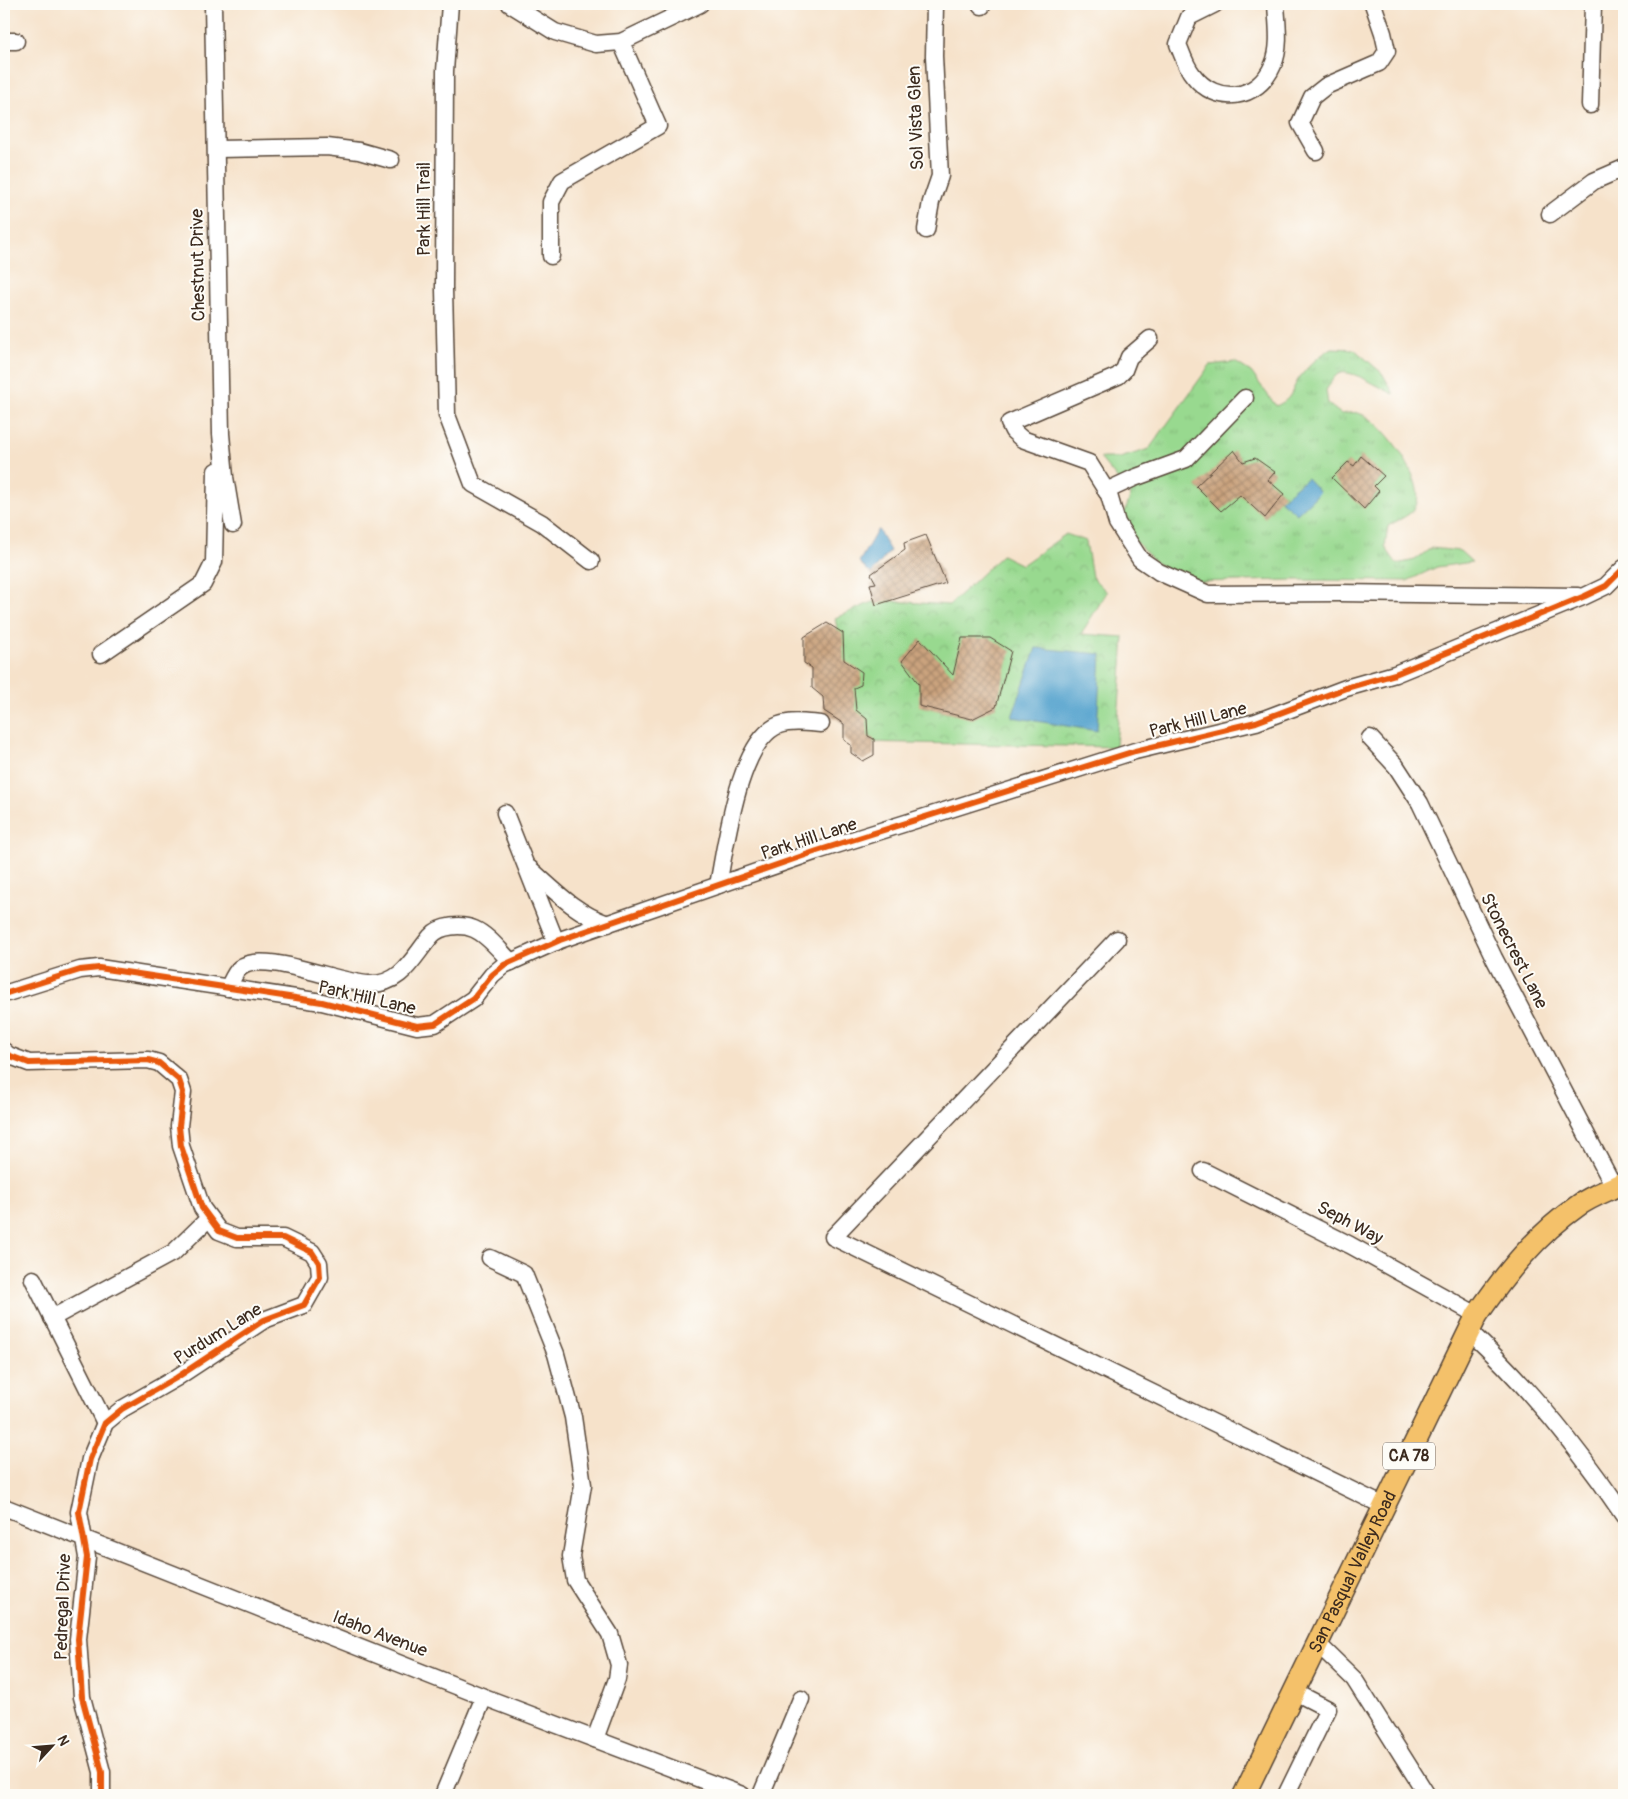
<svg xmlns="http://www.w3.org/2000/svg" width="1628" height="1799" viewBox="0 0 1628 1799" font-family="Pangolin,sans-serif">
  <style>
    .grass { fill: url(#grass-tufts); stroke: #6a8256 }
    .park { fill: url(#park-crowns); stroke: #6a8256 }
    .water { fill: #55a3ce; stroke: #486676 }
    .building { fill: url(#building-cross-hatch) }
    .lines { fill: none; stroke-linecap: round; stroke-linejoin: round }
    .minor-casing { stroke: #574638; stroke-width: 19 }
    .major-casing { stroke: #574638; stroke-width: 24 }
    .minor { stroke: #fff; stroke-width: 16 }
    .major { stroke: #f4c16a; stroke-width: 21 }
    .cycleway-casing { stroke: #fdfcf7; stroke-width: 9 }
    .cycleway { stroke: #e8590c; stroke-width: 6 }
    .labels { text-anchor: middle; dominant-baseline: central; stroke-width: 4; stroke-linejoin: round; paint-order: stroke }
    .shield { fill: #fdfcf7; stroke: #75695f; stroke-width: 1 }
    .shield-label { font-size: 16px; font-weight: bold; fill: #3b2a1e }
    .street-label { font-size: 18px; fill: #3b2a1e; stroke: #fdfcf7 }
  </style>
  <defs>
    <pattern id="grass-tufts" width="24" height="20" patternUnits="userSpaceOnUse" patternTransform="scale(1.25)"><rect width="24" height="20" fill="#98d98f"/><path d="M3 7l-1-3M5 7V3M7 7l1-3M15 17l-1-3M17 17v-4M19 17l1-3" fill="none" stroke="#84ba7b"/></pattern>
    <pattern id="park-crowns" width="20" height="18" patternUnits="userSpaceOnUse" patternTransform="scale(1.25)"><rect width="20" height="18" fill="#98d98f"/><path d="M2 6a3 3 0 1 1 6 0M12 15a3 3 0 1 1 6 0" fill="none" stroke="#84ba7b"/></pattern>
    <pattern id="building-cross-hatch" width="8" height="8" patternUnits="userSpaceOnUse" patternTransform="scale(1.25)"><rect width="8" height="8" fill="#caa37e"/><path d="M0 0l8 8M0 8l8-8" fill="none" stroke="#a58567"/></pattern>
  </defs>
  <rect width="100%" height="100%" fill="#fdfcf7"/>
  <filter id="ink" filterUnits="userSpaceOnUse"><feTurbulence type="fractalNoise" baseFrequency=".02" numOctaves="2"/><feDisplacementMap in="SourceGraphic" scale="10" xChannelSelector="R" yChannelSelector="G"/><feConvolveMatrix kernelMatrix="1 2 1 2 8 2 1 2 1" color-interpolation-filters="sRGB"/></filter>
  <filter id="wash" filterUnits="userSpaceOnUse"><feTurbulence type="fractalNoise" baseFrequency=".0096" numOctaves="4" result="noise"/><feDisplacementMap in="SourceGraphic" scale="20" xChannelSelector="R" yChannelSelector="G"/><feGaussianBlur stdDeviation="1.12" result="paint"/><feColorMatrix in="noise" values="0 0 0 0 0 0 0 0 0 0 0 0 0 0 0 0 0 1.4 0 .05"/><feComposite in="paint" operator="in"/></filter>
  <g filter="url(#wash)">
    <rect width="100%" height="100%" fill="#f6e2ca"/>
    <path class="grass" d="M1332,348L1354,349L1382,373L1394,394C1381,389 1350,367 1338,374C1333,377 1329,386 1326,390L1328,404L1341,414C1349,413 1356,411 1363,415C1385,423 1431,487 1414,509C1409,516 1396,521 1388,526L1385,547L1397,564L1415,560L1431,548L1460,551L1472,562L1437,567L1407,581L1295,580L1184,582L1154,561L1131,536L1123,517L1131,495L1100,458H1120L1149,449L1210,365L1235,362L1251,372L1276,406C1294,398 1290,391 1300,377C1310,364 1319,356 1332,348Z"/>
    <polygon class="park" points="1066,534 1086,541 1092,577 1107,592 1081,634 1124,637 1116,747 859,742 835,618 877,600 949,605 1002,555 1022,565"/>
    <g class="water">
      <polygon points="1307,478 1320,492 1297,514 1280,500"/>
      <polygon points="878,529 890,551 871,574 859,562"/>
      <polygon points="1036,648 1101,654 1097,731 1012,717"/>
    </g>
    <g id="blocks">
      <g class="building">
        <polygon points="1234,450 1243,462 1255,458 1275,472 1268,480 1284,494 1265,518 1240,495 1221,511 1196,486"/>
        <polygon points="1361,456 1384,476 1374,486 1379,491 1364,509 1332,478 1348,462 1354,466"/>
        <polygon points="926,535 946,583 876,605 870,584 876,583 871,574 905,550 904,543"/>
        <polygon points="827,623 843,633 844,660 862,672 861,685 854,688 856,710 867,719 868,736 874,739 874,755 863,761 851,753 851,745 844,740 844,724 824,711 823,697 812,688 812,668 804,663 804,637"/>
        <polygon points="962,638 990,638 1011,651 996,707 972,719 919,706 919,684 902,661 920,639 953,675"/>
      </g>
    </g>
  </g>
  <g filter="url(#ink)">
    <use href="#blocks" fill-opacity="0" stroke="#574638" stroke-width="1"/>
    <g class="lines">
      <g class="minor-casing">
        <g id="minor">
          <polyline points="213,4 221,434 225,477 233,525"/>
          <polyline points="450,4 445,71 444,289 447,415 473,484 542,523 591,561"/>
          <polyline points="510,4 555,32 596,44 621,42 700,4"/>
          <polyline points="980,4 982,6"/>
          <path d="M1215,4L1189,17L1178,44C1182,54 1186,67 1193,75C1216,106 1258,100 1273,65C1281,47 1277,23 1276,4"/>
          <polyline points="4,41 16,41"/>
          <polyline points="1590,105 1593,4"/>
          <polyline points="217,149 327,147 359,151 391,160"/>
          <polyline points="1316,151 1300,123 1312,97 1326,86 1379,63 1387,51 1383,33 1373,4"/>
          <polyline points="1550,214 1594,181 1624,168"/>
          <polyline points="926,230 931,202 940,176 934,56 935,4"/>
          <polyline points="551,256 551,202 562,181 658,126 621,42"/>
          <polyline points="1150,339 1129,357 1124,370 1118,376 1009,423 1013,431 1022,439 1089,463 1109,495 1117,523 1140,559 1159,572 1208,594 1338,593 1578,596"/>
          <polyline points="1106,491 1134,478 1186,459 1245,398"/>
          <polyline points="101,654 203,584 214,562 216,471"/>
          <polyline points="1370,738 1396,766 1420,803 1494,958 1614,1187"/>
          <polyline points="505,813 556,942"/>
          <path d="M529,868C554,890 575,913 608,924"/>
          <path d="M718,885C726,846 738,741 779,725C792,720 808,723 821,724"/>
          <polyline points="1117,939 833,1237 1384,1506"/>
          <path d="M228,988C231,982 235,972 240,968C262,949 340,984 369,984C402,985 413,957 431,936C440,925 462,924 474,929C488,935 500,951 511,962"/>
          <polyline points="4,994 80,970 99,968 322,1002 417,1026 435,1024 473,999 492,975 504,965 560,940 817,851 1135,751 1256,722 1346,688 1395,674 1585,596 1606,586 1624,568"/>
          <polyline points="4,1051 8,1055 29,1063 148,1060 159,1063 179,1080 183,1092 179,1126 181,1146 202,1208 219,1231 237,1238 283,1238 312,1252 319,1263 320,1277 304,1305 264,1320 176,1378 122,1409 105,1423 90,1459 79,1512 87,1557 78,1639 82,1697 102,1772 102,1795"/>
          <polyline points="1203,1171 1350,1245 1477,1315"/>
          <polyline points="490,1258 524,1274 556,1354 573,1417 583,1485 571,1556 575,1580 610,1634 619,1665 617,1679 595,1739"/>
          <polyline points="33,1279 105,1423"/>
          <polyline points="52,1318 174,1252 209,1218"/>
          <path d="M1469,1331C1528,1386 1580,1450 1624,1516"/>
          <polyline points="4,1507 484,1697 742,1795"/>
          <polyline points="1317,1643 1354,1679 1427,1795"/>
          <polyline points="443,1795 484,1697"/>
          <polyline points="761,1795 801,1699"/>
          <polyline points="1286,1795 1328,1709 1293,1691"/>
        </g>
      </g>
      <g class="major-casing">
        <g id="major">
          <path id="s1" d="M1244,1795L1477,1315C1506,1273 1536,1235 1579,1205C1593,1195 1610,1190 1624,1182"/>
        </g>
      </g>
      <use href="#minor" class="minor"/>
      <use href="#major" class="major"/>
      <g class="cycleway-casing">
        <g id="cycleway">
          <polyline points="4,994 80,970 99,968 322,1002 417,1026 435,1024 473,999 492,975 504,965 560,940 817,851 1135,751 1256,722 1346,688 1395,674 1585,596 1606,586 1624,568"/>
          <polyline points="4,1051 8,1055 29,1063 148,1060 159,1063 179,1080 183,1092 179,1126 181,1146 202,1208 219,1231 237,1238 283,1238 312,1252 319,1263 320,1277 304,1305 264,1320 176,1378 122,1409 105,1423 90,1459 79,1512 87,1557 78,1639 82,1697 102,1772 102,1795"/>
        </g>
      </g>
      <use href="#cycleway" class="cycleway"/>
    </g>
  </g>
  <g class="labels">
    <rect class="shield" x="1383" y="1442.5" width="52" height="27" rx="4"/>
    <g class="shield-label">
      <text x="1409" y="1456">CA 78</text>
    </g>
    <g class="street-label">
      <text transform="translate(916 118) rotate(-92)">Sol Vista Glen</text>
      <text transform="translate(424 209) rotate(-90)">Park Hill Trail</text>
      <text transform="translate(198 265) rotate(-91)">Chestnut Drive</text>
      <text transform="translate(1198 720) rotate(-14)">Park Hill Lane</text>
      <text transform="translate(809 839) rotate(-18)">Park Hill Lane</text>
      <text transform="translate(1514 951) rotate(63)">Stonecrest Lane</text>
      <text transform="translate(367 998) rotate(13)">Park Hill Lane</text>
      <text transform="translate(1350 1223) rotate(28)">Seph Way</text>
      <text transform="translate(218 1334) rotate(-32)">Purdum Lane</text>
      <text stroke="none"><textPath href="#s1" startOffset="248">San Pasqual Valley Road</textPath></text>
      <text transform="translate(63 1607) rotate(-88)">Pedregal Drive</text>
      <text transform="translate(380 1634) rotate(21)">Idaho Avenue</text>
    </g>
  </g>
  <rect width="1628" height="1799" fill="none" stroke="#fdfcf7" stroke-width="20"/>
  <g transform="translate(52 1746) rotate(64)" stroke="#fdfcf7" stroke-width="4" paint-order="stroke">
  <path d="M0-4L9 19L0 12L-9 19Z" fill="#3b2a1e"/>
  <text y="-8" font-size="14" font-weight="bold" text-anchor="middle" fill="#3b2a1e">N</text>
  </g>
</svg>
